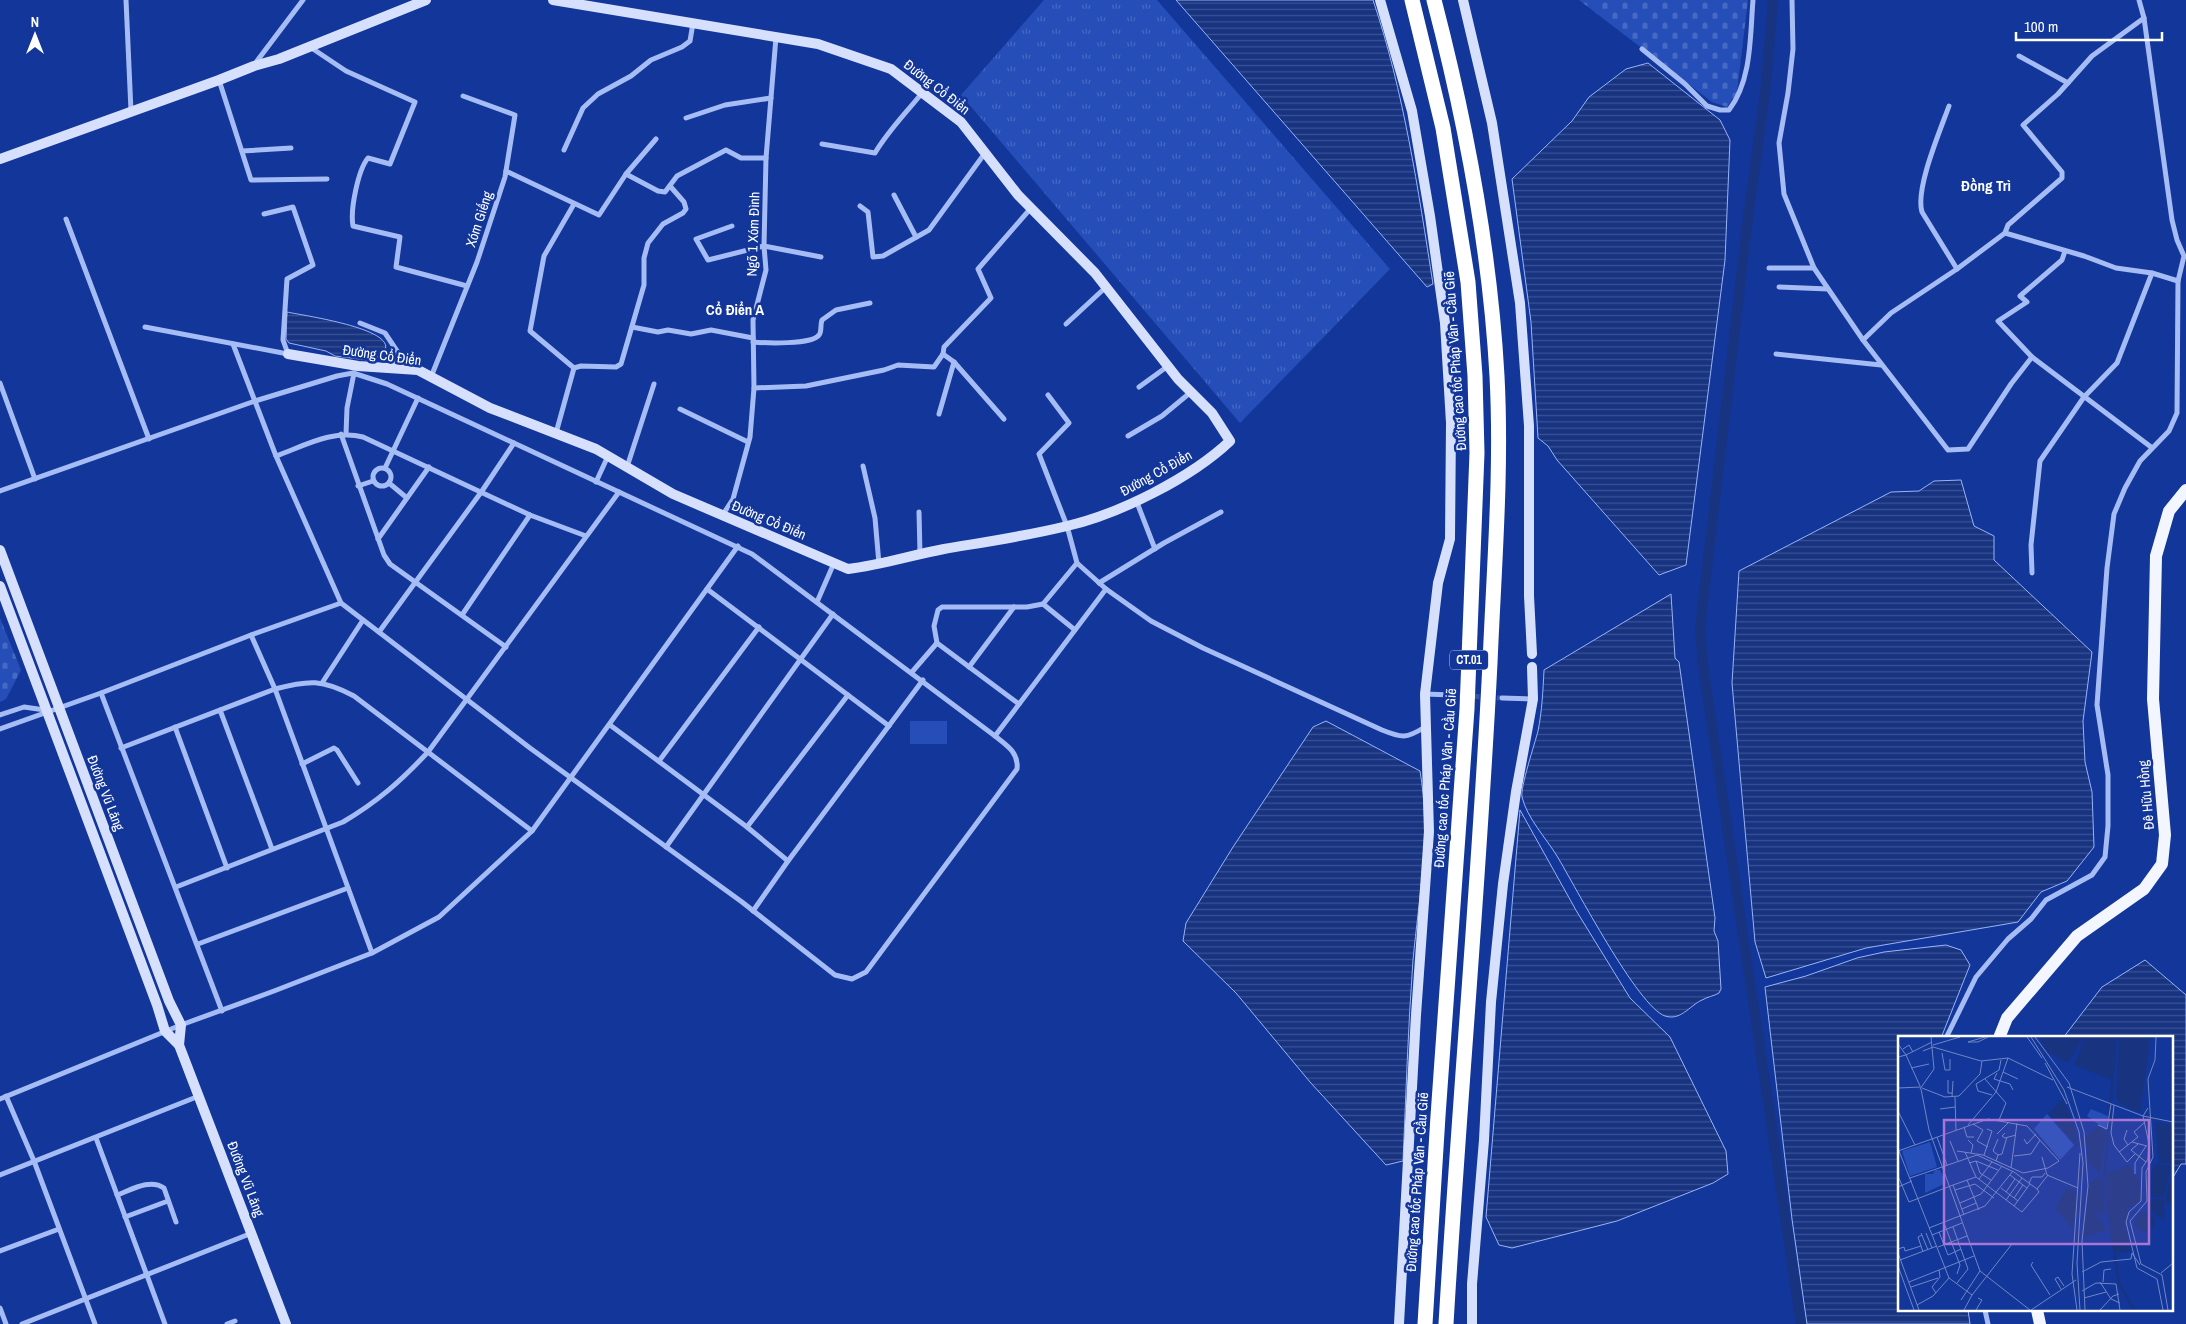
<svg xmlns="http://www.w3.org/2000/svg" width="2186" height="1324" viewBox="0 0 2186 1324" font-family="'Archivo Narrow',sans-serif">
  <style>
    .grass { fill: url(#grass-tufts) }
    .cemetery { fill: url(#cemetery-stones) }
    .garden { fill: #254eb9 }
    .water { fill: url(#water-rules); stroke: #98b4f7 }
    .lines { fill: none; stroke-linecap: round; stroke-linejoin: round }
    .canal { stroke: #183481; stroke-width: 10 }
    .street-tunnel { stroke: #3654a9; stroke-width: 5; stroke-dasharray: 5 2.5; stroke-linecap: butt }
    .street { stroke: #a6bcf4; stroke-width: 5 }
    .secondary { stroke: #d6e0fd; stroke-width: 10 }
    .primary { stroke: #f3f5ff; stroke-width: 12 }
    .highway { stroke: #fff; stroke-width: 15 }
    .labels { text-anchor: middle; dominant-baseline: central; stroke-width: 5; stroke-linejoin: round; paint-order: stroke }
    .shield { fill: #12369a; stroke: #b8c3e1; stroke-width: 1 }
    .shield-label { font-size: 12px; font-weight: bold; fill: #fff }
    .street-label { font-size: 14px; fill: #fff; stroke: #12369a }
    .neighbourhood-label { font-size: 15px; font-weight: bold; fill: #fff; stroke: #12369a }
    .inset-river { fill: none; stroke: #183481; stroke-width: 2.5 }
    .inset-road { fill: none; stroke: #7186c2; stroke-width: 1 }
    .view { fill: #a976d5; fill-opacity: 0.15; stroke: #a976d5; stroke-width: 2.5 }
    .inset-edge { fill: none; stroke: #fff; stroke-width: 2.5 }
  </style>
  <defs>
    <pattern id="grass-tufts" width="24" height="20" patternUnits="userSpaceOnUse" patternTransform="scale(1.25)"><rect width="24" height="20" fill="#254eb9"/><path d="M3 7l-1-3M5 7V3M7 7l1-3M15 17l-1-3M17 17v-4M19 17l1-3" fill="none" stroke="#4669c4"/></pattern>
    <pattern id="cemetery-stones" width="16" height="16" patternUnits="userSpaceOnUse" patternTransform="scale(1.25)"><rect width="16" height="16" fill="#254eb9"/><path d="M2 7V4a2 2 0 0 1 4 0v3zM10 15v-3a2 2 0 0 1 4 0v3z" fill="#4669c4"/></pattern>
    <pattern id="water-rules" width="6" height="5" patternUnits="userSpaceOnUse" patternTransform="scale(1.25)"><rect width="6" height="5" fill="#183481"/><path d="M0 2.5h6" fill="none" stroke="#3b5294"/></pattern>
  </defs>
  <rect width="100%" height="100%" fill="#12369a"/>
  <polygon class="grass" points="1044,0 1157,0 1390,269 1240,423 961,95"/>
  <g class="cemetery">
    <polygon points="1579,0 1748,0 1737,92 1727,107 1712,102"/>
    <polygon points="0,618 21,670 6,699 0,702"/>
  </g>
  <rect class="garden" x="910" y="721" width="37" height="23"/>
  <g class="water">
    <path d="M1176,0H1373C1404,92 1418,189 1433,284L1427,287Z"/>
    <polygon points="1648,63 1720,120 1730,140 1725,260 1686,565 1659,575 1557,460 1548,446 1538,438 1531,322 1512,179 1572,121 1589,97 1626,69"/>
    <path d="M287,312C300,315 395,328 385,350C384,353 379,355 377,357L376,361L335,356L326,351L289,343L286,339Z"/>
    <polygon points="1961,480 1974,526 1994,536 1994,560 2092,652 2083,721 2085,762 2092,792 2094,847 2067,881 2041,892 2018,922 1866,948 1766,978 1755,942 1732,683 1739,571 1891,492 1919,491 1934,481"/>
    <path d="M1671,594L1675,658L1679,662L1715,918L1714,931L1718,941L1721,989L1719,993C1714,996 1707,997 1702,1000C1689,1006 1681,1021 1665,1016C1638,1007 1575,886 1557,856C1546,838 1527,818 1522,797C1520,788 1535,743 1538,731C1542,711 1543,691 1544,670Z"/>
    <path d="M1326,721L1420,771C1431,834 1419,897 1413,960C1408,1027 1406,1094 1403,1161L1386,1165L1310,1082L1236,993L1183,941L1186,923L1233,847L1313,727Z"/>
    <polygon points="1520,810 1577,912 1630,998 1670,1037 1726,1151 1728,1174 1713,1183 1617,1221 1512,1248 1499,1245 1486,1217"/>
    <polygon points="1946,945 1961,950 1970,965 1941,1038 1900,1038 1900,1310 1968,1310 1970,1324 1807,1324 1792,1219 1765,987 1806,976 1857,958 1884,952"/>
    <polygon points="2145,960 2186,995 2186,1164 2181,1164 2172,1179 2172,1038 2063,1038 2102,987"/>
  </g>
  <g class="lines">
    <polyline class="canal" points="1773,0 1765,94 1748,218 1700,628 1703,665 1801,1324"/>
    <polyline class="street-tunnel" points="1452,695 1502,698"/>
    <g class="street">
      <polyline points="126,0 131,111"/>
      <polyline points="1792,0 1793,49 1788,93 1779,143 1784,194 1814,268 1863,340 1948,450 1968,449 2011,384 2032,357"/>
      <path d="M310,47L346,71L415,102L390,164L368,158C358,170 350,210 353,226L400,237L396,267L467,286"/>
      <path d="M1642,49L1685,84L1707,106L1720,110H1729C1752,80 1750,36 1753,0"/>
      <polyline points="2019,56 2068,83"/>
      <polyline points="254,65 303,0"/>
      <polyline points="219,80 251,180 327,179"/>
      <path d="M1949,106C1940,131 1915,189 1922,212L1957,269"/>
      <polyline points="686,118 725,105 771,98"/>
      <polyline points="656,139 626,174 658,191 665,192 677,176 726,150 741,158 766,158"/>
      <path d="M822,144L875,153C888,131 906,113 922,93"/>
      <polyline points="564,150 583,108 598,94 631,76 651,60 682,47 690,41 693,23"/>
      <polyline points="242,151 291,148"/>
      <polyline points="506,171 599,215 626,174"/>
      <polyline points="894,195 916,237"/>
      <polyline points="860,206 868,212 873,257 883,256 929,230 985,153"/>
      <polyline points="66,219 149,439"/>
      <polyline points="732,226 696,239 708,260 764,246 821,257"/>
      <polyline points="2005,233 2084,256 2116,268 2152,273 2178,281"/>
      <polyline points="2065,251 2062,260 2020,296 2027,302 1998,321 2032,357 2151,447"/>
      <polyline points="1769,268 1814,268"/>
      <polyline points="1779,287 1828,289"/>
      <polyline points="360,323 385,333 399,354 388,368"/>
      <polyline points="1066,324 1106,287"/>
      <polyline points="145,327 288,354 283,340 287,279 313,265 293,207 264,214"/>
      <polyline points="632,327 658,332 668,330 691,334 711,330 753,338"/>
      <polyline points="1863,340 1891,313 1957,269 2005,233 2008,225 2062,178 2062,172 2023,125 2058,94 2092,56 2144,18"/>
      <path d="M753,342C765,343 812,345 819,335C822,332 820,325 822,320L836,310L870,303"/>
      <polyline points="943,354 954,362 1004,419"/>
      <polyline points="1776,354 1881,365"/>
      <polyline points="574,368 530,331 544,256 574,204"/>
      <polyline points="431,377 477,262 505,177 515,115 463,96"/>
      <polyline points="0,383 35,479"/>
      <polyline points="1139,387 1168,366"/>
      <polyline points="754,388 806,386 884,370 898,365 934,367 943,354 944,347 991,298 978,269 1031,208"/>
      <path d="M1048,395L1069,423L1039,454L1067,526L1077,563L1106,589L1151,621L1203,648L1382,730C1402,738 1406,739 1425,727"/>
      <polyline points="680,409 748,442"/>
      <polyline points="939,414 954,362"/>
      <polyline points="556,433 574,368 581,366 616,367 621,364 644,285 644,258 648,243 663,224 683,213 686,209 684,202 670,186"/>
      <polyline points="341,434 384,555 390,564 506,647"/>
      <polyline points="346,434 347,408 354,373"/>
      <polyline points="1128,436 1162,416 1191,392"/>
      <path d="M276,456C304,446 333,429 363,437L530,515L586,536"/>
      <polyline points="863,466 875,518 879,564"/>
      <polyline points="627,467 654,384"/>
      <circle cx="382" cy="477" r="9"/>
      <polyline points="385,468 418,398"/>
      <polyline points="596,482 608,456"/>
      <polyline points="389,483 407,498"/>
      <polyline points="358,486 373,481"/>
      <path d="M0,491L255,401L337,376L353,373L387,384L752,554L995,736C1006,745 1019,752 1017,769L866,972L852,979L835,975L742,902L530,748L341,603L276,456L233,344"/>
      <polyline points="1136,500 1155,549"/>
      <polyline points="919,512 920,554"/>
      <polyline points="722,516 733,499 750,437 754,388 753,320 766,270 764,246 766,158 776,37"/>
      <polyline points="378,539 429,467"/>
      <polyline points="2032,573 2031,545 2040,461 2084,397 2117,363 2152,273"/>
      <polyline points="1099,583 1164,543 1221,512"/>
      <polyline points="707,589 889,726"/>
      <polyline points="817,602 834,563"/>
      <polyline points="1043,604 1075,630"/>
      <polyline points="462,615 530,515"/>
      <polyline points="379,632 482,491 514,443"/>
      <polyline points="251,635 275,689 372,953"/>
      <polyline points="969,667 1014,607"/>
      <polyline points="912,672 937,643"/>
      <polyline points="322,683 363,620"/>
      <polyline points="1425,694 1452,695"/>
      <polyline points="1502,698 1533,699"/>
      <polyline points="1019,704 937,643 934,626 938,610 942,607 1027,607 1043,604 1077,563"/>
      <polyline points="220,710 272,849"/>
      <polyline points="0,715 24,707 45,710"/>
      <polyline points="610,725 747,827 788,861"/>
      <polyline points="175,727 227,868"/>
      <polyline points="0,729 101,693"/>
      <polyline points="995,736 1106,589"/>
      <path d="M121,748L275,689C309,680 322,679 354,696L532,831"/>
      <polyline points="659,761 759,627"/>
      <polyline points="302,764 334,748 337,750 358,783"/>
      <polyline points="747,827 848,695"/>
      <polyline points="666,847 833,614"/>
      <path d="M176,887L343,822C377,802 401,781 428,752L619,492"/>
      <polyline points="753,911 788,861 923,680"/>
      <polyline points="198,944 348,888"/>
      <polyline points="222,1011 101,693 251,635 341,603"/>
      <polyline points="1946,1038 1976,977 2008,939 2031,919 2046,900 2092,875 2105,857 2108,826 2108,775 2097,705 2107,568 2114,514 2125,488 2140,461 2169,431 2177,413 2178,281 2184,256 2177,240 2172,220 2144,18 2139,0"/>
      <polyline points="6,1096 34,1161 95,1324"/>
      <polyline points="0,1099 181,1025 274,991 372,953 439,917 532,831 738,546"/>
      <polyline points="96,1138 165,1324"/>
      <polyline points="0,1175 199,1096"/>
      <path d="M117,1195C131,1190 150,1178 164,1188L176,1222"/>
      <polyline points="125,1217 168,1201"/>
      <polyline points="0,1251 59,1229"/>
      <polyline points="0,1308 6,1324"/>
      <polyline points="1985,1310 1988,1324"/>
      <polyline points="22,1324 252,1233"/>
      <polyline points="227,1324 235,1321"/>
    </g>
    <g class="secondary">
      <polyline points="1380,0 1412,111 1430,216 1445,323 1451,423 1450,539 1438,583 1425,694 1429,832 1416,1015 1399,1324"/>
      <polyline points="1463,0 1492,123 1520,303 1529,426 1529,596 1532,654"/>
      <polyline points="0,159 219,80 254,66 279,59 426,0"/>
      <path d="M288,354L358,366L418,370L490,408L596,449L673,494L848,569C881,565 912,555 944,549C985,542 1027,536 1067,526C1119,514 1191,478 1230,441L1212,413L1178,379L1095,273L1018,195L961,122L891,69L818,44L553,0"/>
      <polyline points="0,550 169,1001 181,1025 179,1045"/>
      <polyline points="0,586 157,1005 165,1031 179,1045 286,1324"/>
      <polyline points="1472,1324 1472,1284 1484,1140 1491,1002 1503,884 1516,792 1533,699 1532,667"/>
    </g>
    <g class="primary">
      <polyline points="1999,1038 2007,1018 2077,936 2144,889 2162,864 2165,835 2153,699 2156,556 2169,511 2186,490"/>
      <polyline points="2037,1310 2040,1324"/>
    </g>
    <g class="highway">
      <polyline points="1412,0 1443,128 1468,282 1475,376 1477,453 1467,709 1438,1116 1425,1324"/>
      <path d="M1434,0C1466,123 1490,248 1497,376C1502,471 1494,567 1490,663C1479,884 1459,1104 1446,1324"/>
    </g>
  </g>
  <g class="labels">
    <rect class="shield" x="1450" y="650.5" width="38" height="19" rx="4"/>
    <g class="shield-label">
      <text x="1469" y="660">CT.01</text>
    </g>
    <g class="street-label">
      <text transform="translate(937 87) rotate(38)">Đường Cổ Điển</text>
      <text transform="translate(479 219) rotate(-72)">Xóm Giếng</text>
      <text transform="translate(753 234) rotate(-88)">Ngõ 1 Xóm Đình</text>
      <text transform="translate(382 355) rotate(8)">Đường Cổ Điển</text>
      <text transform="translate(1455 361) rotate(-94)">Đường cao tốc Pháp Vân - Cầu Giẽ</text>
      <text transform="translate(1156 473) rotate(-29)">Đường Cổ Điển</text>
      <text transform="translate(769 520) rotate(23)">Đường Cổ Điển</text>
      <text transform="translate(1445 778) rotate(-86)">Đường cao tốc Pháp Vân - Cầu Giẽ</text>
      <text transform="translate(106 793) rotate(69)">Đường Vũ Lăng</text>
      <text transform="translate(2146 795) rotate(-95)">Đê Hữu Hồng</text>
      <text transform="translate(246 1179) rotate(69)">Đường Vũ Lăng</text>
      <text transform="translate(1417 1182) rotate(-86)">Đường cao tốc Pháp Vân - Cầu Giẽ</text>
    </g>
    <g class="neighbourhood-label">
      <text x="1986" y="185">Đồng Trì</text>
      <text x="735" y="309">Cổ Điển A</text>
    </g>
  </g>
  <g transform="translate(1898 1036)">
    <rect width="275" height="275" fill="#12369a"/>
    <path d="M149,78L176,109L162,124L136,93Z" fill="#254eb9"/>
    <path d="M193,73L210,80L208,94L189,80ZM37,134H42L48,147L27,157V138H35Z" fill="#254eb9"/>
    <path d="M32,106L39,131L12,140L4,115Z" fill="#254eb9"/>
    <path d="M144,1H186L170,27L149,16L143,6ZM187,1H217L214,44L176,29ZM221,1H253L242,77L221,67L218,61ZM165,63L176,88L180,111L150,77ZM257,86L275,89L273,128L261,127ZM201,90L208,97L202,138L190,125L188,101ZM275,126V169L269,168L268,162ZM258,128L273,130L266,162L253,161V135ZM230,129L242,145L243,164L235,171L227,172L231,175L227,189L233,215L217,218L212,177L218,174L212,176L211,173L209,138ZM203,140L207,177L201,179L189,162L208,194L187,201L185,198L191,147ZM169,152L179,156L176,194L157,172ZM254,163L267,164L266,185L250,172ZM237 186a10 10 0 1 1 20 0a10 10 0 1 1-20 0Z" fill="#183481"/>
    <path class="inset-river" d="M218,1L206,147L221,247L236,274"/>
    <path class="inset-road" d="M129,1L144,22M133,1L166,54L181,96L185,127L179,227L182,274M137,1L171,47L186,96L190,150L184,205L187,274M258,1L257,24L250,43L255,121L248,136L249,165L232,185L243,228L264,239L270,274M70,6H80L90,1M70,6L87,1M0,8L8,19L34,6M35,9L62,1M5,13L11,9L15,16M25,15L35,11L83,25L110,22L155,44M44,17L47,34H52V23M0,21L8,19L22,50M147,27L169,68M13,32L31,28M105,36L120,43M99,37L96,43L112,48L115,54M87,43L108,67L101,84M50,44V57H54M169,51L245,80L275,86M0,52L23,51M24,52L47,61L61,60L82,38L84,25M22,53L36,33L33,1M23,53L31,94L82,235L132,274M94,59L80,55L78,48L101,34L103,24M54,61L55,45M57,61L58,94M216,69L213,97L216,109L229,126L237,118M250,72L245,80L251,108L250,123L244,132L243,165L231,176L228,186L239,232L259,243L265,274M42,73L57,71M0,75L17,109M75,88L85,94L79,105L90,111M70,89L98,56L110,22M200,89L209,93L213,68M66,91L69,101H76M229,94L226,103L230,109M107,97L104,100L107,102L118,99M99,98L111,86M39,101L49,129M126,103L129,108L138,98M70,104L75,109L73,117M52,105L60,125M234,106L249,110M240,108L233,114L248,126M0,115L90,83L129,90L161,125L150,132L125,137L85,119L59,115M1,115L51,242M67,116L78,141L124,176L141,156L139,153L150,139M221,116L240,101L236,96L247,86M86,119L94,95L89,93M100,119L95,115L100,103M116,120L133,118L142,104M144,121L149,139L180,152M78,125L82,137L93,144M98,125L100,119L104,118L109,101M71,127L78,125L100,134M113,132L119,87M237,138V127L248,110M112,139L129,152M0,140L11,166L55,149M12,142L79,119L116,136L139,153M81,143L94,126M69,144L81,174M131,147L134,141H144L147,137M0,151L14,145M103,152L120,165M57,154L77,148L96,162M108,156L117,143M116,162L125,149M108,164L124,142M62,167L83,158L104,130M116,170L132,148M64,173L78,167M66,179L55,149L78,141M46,187L62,229L59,238M55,191L70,233L59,247M31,192L87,170L115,135M41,196L50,219L63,213M23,197L30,214M28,197L34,212M24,199L20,201L25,216M34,199L64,187M40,211L69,200M0,213L6,211L7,215L23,210M0,217L21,274M2,224L39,210M135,226L133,229L152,259M0,230L16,274M184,236L203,226L233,223L234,217L242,229M263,237L275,227M51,242L74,259M11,246L76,220M202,246L213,263L222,267M205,246L206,234L213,233M13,251L40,242M163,253L157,243L160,241L166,250M184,255L198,247L218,248L222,274M38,257L34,251L42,241L41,234M186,262L208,256M63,264L82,235M19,269L35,260L51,242M66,274L74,259L114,208M78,274L84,264L80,262M133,274L178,244M179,274L174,238L182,117M202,274L215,260L221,258"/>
    <path class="view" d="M46,84H251V208H46Z"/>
    <rect width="275" height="275" class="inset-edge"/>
  </g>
  <g transform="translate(35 35)" stroke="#12369a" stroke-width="4" paint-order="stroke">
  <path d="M0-4L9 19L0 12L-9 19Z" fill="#ffffff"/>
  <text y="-8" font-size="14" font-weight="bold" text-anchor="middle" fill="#ffffff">N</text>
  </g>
  <path d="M2016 32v8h146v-8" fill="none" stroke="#ffffff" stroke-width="2.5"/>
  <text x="2024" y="32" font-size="15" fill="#ffffff" stroke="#12369a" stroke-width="4" paint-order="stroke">100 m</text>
</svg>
